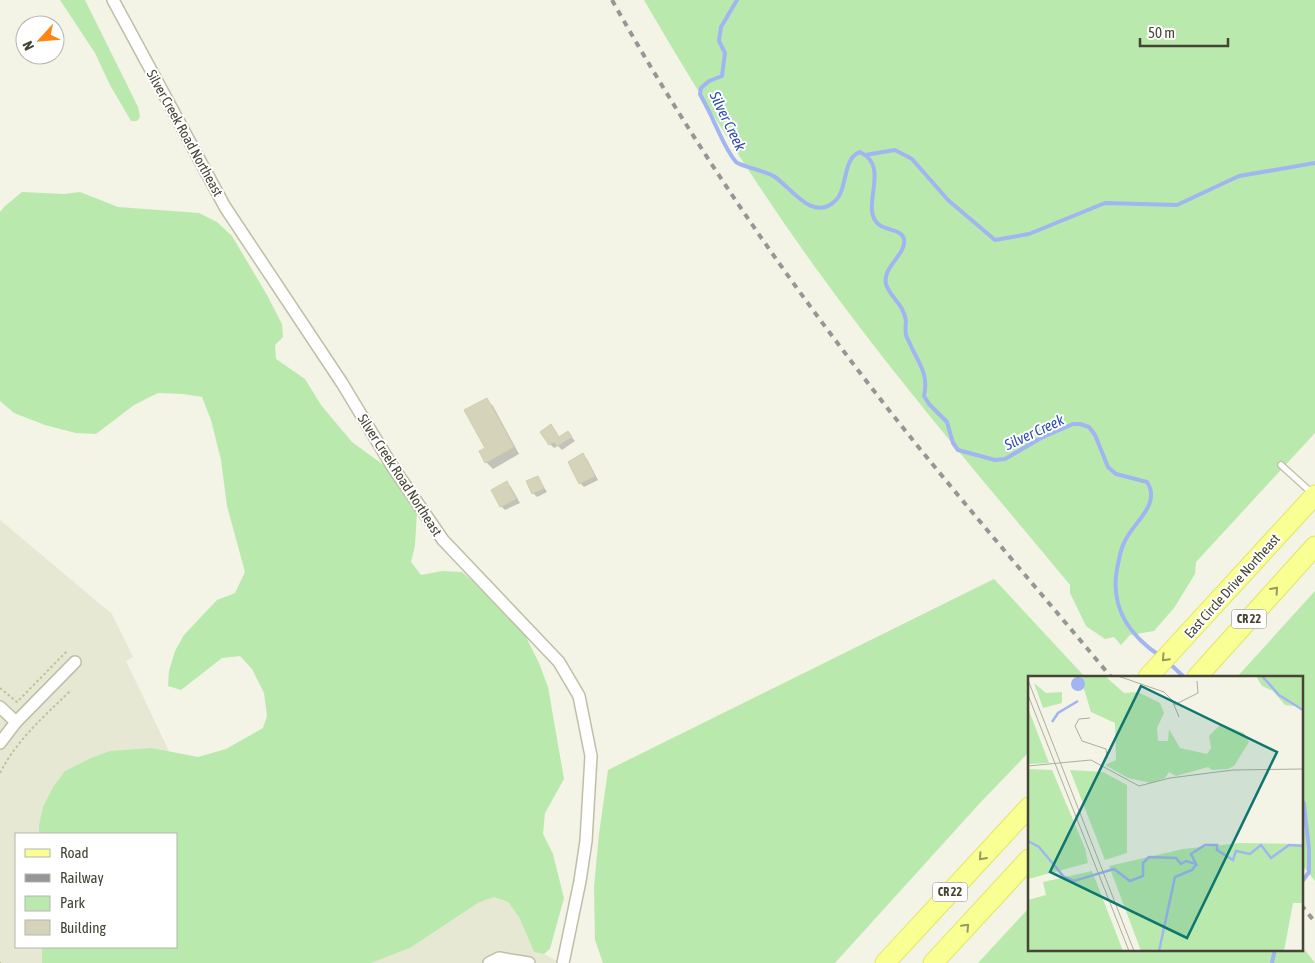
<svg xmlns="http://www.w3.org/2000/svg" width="1315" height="963" viewBox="0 0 1315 963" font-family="'Asap Condensed',sans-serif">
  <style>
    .residential { fill: #e7e8d4 }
    .green { fill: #bae9ae }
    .shadow { fill: #0003 }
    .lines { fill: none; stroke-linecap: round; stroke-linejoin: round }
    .stream { stroke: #a1b5f2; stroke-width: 4 }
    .building { fill: #d5d4bb; stroke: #d0cfae }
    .lane-casing { stroke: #bfbfa8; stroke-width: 8 }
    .street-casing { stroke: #bfbfa8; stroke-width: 14 }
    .primary-casing { stroke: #e1e661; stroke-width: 21 }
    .path { stroke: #c1c199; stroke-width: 2; stroke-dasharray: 2.5 2.5; stroke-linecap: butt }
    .lane { stroke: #fff; stroke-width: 5.5 }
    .street { stroke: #fff; stroke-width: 11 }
    .primary { stroke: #f9ff93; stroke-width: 19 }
    .rail { stroke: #969696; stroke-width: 4; stroke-dasharray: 6 6; stroke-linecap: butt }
    .oneway { stroke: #97995f }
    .labels { text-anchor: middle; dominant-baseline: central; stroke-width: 4; stroke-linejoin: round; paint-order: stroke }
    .shield { fill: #fff; stroke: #7e7d72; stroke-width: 1 }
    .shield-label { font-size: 12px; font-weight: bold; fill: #464535 }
    .street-label { font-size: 14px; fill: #464535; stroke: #fff }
    .water-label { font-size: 15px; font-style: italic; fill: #2c4cb5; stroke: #fff }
    .inset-river { fill: none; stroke: #a1b5f2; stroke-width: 2.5 }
    .inset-road { fill: none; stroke: #aead9f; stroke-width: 1 }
    .view { fill: #0f766e; fill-opacity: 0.15; stroke: #0f766e; stroke-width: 2.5 }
    .inset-edge { fill: none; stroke: #464535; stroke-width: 2.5 }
  </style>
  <rect width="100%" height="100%" fill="#f3f3e6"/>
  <g class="residential">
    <polygon points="0,520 112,614 133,657 126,661 226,871 176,834 16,834 16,947 127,947 131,963 0,963"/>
    <polygon points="494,897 508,902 519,917 534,952 544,954 561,963 371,963 410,948 478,903"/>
  </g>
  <g class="green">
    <polygon points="60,0 85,0 138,107 140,117 137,121 131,121 110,85 95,53"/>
    <path d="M644,0H1315V433L1196,562L1195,574L1174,608L1154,631L1130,635L1121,645L1114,637L1105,639L1086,626L1070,593V585C983,480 894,377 815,267C753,181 697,91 644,0Z"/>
    <polygon points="22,192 64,194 80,192 118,207 199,213 217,222 232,236 267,295 282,324 283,337 275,345 276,359 305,379 321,405 352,442 389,469 417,511 415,545 411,562 421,575 442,571 462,572 482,589 525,635 539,663 548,687 564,779 545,813 543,834 553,854 564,898 550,949 544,954 534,952 519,917 508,902 494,897 478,903 410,948 371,963 42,963 42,947 176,947 176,834 39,834 39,825 43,807 53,787 65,771 91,758 110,751 152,748 198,757 226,749 263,728 267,716 264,693 252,669 240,656 222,658 181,690 168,686 169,671 175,651 184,635 217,600 235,593 245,572 227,506 221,460 211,420 202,397 183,394 158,393 134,405 96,434 76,433 45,425 14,413 0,401 0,212 5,206"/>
    <polygon points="994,579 1085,677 1029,677 1029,752 979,804 835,963 603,963 595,940 594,887 599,834 608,770"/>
    <polygon points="1315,591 1315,881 1301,864 1301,677 1237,677"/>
    <polygon points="1029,908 1029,949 1301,949 1301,945 1315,963 978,963"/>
  </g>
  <g class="shadow">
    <polygon points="486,400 493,406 519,454 493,469 486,462 480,452 487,448"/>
    <polygon points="551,426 560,438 568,433 575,441 562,450 558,446 554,448 550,444"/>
    <polygon points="583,455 587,459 598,480 584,487 580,483"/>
    <polygon points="537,477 547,492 537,497 533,493"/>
    <polygon points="507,483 511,487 520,503 505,510 501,506 493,490"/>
  </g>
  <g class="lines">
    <g class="stream">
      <path d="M737,0L721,27L719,41L725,53L722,76L709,81L701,88L700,94C705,104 710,112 714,122C721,136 726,150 736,162C740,166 766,171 775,177C792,189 813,222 835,201C848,190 842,158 860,152C885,164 870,191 872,211C875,235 900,225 904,239C907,254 882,267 886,284C889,294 897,300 902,309C909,323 904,323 906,335C907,339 910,343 911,346C919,364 929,374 924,396L929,404L947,422L953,443L958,450L995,460L1005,459L1041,438L1073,424H1080L1089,427L1095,435L1108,467L1116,474L1147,482C1162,505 1132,523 1124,543C1120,551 1119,560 1117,569C1110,608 1129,635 1160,656"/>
      <polyline points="865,155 895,150 912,159 948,200 995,240 1029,234 1105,203 1177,205 1239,176 1315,163"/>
      <polyline points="1168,662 1184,677"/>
      <polyline points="1301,799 1304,804 1309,849 1309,872 1301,883"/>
      <polyline points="1272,963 1275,949"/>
    </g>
  </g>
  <g class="building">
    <polygon points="487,398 514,447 485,463 479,451 485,448 464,410"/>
    <polygon points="551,424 559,437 568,431 572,437 557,446 554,442 549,445 540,432"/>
    <polygon points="583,453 595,476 579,484 568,462"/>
    <polygon points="538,476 544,488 532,494 526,481"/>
    <polygon points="507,481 516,499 500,507 491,490"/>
  </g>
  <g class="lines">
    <g class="lane-casing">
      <polyline id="lane" points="1281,465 1313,494"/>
    </g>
    <g class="street-casing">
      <g id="street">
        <polyline points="113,0 225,207 342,383 392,466 443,540 559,662 579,696 591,756 586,841 580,881 563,963"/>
        <polyline points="0,707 16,722"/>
        <polyline points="0,743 16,722 75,662"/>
        <polyline points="489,963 499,958 529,963"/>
      </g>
    </g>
    <g class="primary-casing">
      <g id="primary">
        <polyline points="1148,677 1315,495"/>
        <polyline points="1197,677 1315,546"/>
        <polyline points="885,963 1029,807"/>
        <polyline points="933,963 1029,859"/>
      </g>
    </g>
    <g class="path">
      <polyline points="0,688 17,702 67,651"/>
      <path d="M0,773C18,738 43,718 70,691"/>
      <polyline points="0,962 0,963"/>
    </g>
    <use href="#lane" class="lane"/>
    <use href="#street" class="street"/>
    <use href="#primary" class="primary"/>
    <g class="rail">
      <path d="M612,0C681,123 760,241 845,353C929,465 1022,570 1111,677"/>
      <polyline points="1301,905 1315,922"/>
    </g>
  </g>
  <defs><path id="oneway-chevron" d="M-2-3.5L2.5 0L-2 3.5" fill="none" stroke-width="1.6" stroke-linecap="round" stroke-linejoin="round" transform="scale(1.25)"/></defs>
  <g class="oneway">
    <use href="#oneway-chevron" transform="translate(1275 590) rotate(-48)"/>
    <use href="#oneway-chevron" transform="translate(1165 658) rotate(133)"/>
    <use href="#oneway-chevron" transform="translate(982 857) rotate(132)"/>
    <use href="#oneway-chevron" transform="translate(966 927) rotate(-47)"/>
  </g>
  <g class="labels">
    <g class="shield">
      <rect x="1231.5" y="609.5" width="35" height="19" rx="4"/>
      <rect x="932.5" y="882.5" width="35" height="19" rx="4"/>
    </g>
    <g class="shield-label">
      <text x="1249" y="619">CR 22</text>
      <text x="950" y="892">CR 22</text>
    </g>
    <g class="street-label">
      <text transform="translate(185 133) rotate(61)">Silver Creek Road Northeast</text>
      <text transform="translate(400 475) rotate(57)">Silver Creek Road Northeast</text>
      <text transform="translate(1232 586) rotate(-48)">East Circle Drive Northeast</text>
    </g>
    <g class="water-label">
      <text transform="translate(728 121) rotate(64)">Silver Creek</text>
      <text transform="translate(1034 432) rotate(-25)">Silver Creek</text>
    </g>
  </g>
  <g transform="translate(1028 676)">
    <rect width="275" height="275" fill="#f3f3e6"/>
    <path d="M52,0H77L96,17L110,16L132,27L136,37L129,52L130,65H140L141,53L152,72L179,78L183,72L181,60L193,48L216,57L221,66L206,90L200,93L184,94L180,91L148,100L141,96L137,102L123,107L100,102L77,89L88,84L87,47L63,36ZM228,0H275V31L257,29L245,15L234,10ZM6,7L18,17L34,16V27L15,32ZM0,32L21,87L0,88ZM0,93L24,94L57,172L60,187L0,203ZM42,94L75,96L99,109V177L77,184ZM213,167L275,168V227H265L256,275H113L81,190L155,173ZM64,195L95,275H0V224L18,219L15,206Z" fill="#bae9ae"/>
    <path d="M43 8a7 7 0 1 1 14 0a7 7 0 1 1-14 0Z" fill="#a1b5f2"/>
    <path class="inset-river" d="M234,0L251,19L275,34M24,46L30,37L50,25M0,165L11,171L36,201L46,205L86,193L102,205L115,200V187L121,181L148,182L153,188L158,185L168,188L163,178L177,169H189V174L205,184L208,175L222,178L233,169L243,182L261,169L275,170M131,275L147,201L164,194L168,189"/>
    <path class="inset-road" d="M90,0L136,16L144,24L151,41M0,4L106,275M0,19L101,275M146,29L170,17L169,5M62,42L51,43L47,50L54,65L78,73L79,81L74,89M0,90L63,84L111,110L142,102L205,94L275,93"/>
    <path class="view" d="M113,10L249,76L159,262L22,196Z"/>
    <rect width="275" height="275" class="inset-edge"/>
  </g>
  <rect x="15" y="833" width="162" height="115" fill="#ffffff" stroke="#b5b5ae"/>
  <rect x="25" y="849" width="25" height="8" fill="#f9ff93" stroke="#b5b5ae"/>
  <text x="60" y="858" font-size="15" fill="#464535">Road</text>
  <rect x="25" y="874" width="25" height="8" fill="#969696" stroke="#b5b5ae"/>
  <text x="60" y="883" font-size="15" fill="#464535">Railway</text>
  <rect x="25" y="896" width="25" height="15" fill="#bae9ae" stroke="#b5b5ae"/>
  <text x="60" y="908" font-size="15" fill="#464535">Park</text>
  <rect x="25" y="920" width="25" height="15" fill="#d5d4bb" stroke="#b5b5ae"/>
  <text x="60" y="933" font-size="15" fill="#464535">Building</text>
  <g transform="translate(40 40) rotate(244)"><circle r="24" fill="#ffffff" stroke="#b5b5ae"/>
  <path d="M0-4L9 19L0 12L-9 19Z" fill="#ff8612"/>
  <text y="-8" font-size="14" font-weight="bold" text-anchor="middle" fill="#464535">N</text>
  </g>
  <path d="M1140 38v8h88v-8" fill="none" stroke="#464535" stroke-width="2.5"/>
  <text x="1148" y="38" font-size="15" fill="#464535" stroke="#ffffff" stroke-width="4" paint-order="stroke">50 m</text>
</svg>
